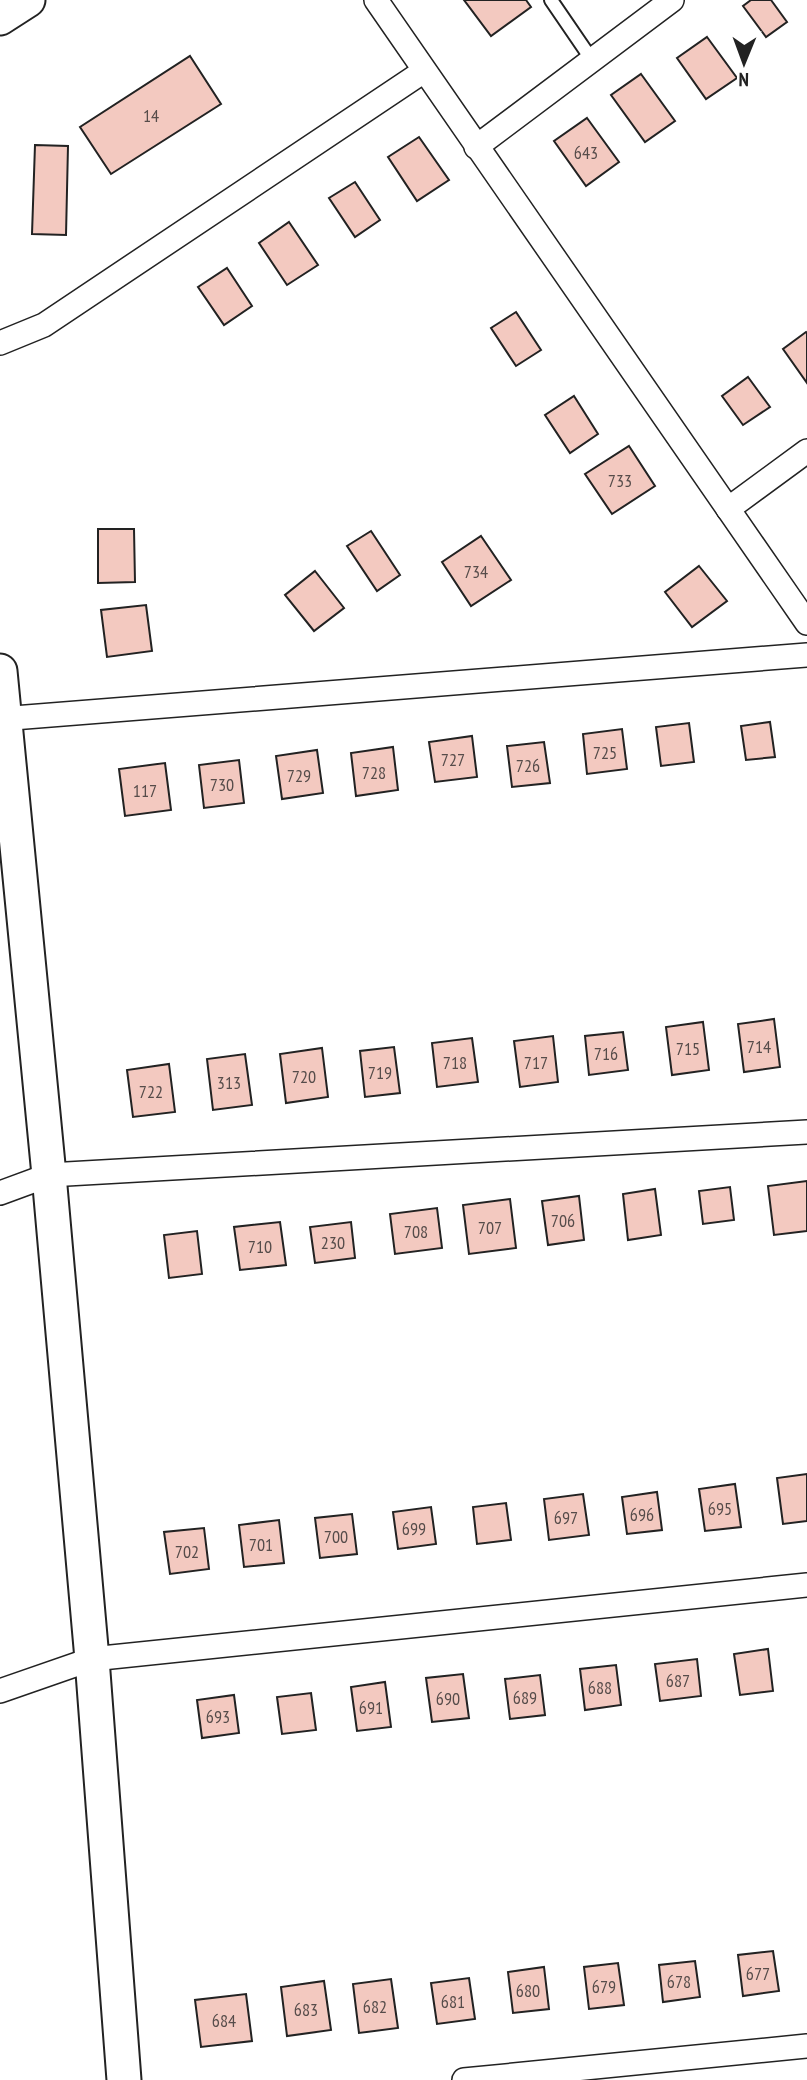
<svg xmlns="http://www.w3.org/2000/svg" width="807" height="2080" viewBox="0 0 807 2080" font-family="'PT Sans Narrow',sans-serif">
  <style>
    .building { fill: #f3c9c0; stroke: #222; stroke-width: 2 }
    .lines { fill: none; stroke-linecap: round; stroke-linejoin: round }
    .lane-casing { stroke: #222; stroke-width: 16 }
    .street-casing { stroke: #222; stroke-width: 26 }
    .secondary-casing { stroke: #222; stroke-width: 37 }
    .lane { stroke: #fff; stroke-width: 12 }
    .street { stroke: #fff; stroke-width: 23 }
    .secondary { stroke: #fff; stroke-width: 33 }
    .labels { text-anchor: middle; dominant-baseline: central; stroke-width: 5; stroke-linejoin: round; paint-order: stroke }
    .number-label { font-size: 18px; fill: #564c4a }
  </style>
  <rect width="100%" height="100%" fill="#fff"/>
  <g class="building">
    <polygon points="464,0 526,0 531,7 491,36"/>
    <polygon points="751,0 771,0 787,22 766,37 743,6"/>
    <polygon points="707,37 737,78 706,99 677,58"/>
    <polygon points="190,56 221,104 111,174 80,127"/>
    <polygon points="641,74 675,121 645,142 611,95"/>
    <polygon points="587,118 619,162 586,186 554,141"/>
    <polygon points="419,137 449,180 417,201 388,157"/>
    <polygon points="35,145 68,146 66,235 32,234"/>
    <polygon points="355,182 380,220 355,237 329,198"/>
    <polygon points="289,222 318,265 287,285 259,243"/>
    <polygon points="227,268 252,306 224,325 198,287"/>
    <polygon points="516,312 541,350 516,366 491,328"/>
    <polygon points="806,332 807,333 807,383 783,349"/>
    <polygon points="748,377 770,407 743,425 722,396"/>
    <polygon points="574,396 598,434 570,453 545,415"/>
    <polygon points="629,446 655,486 612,514 585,474"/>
    <polygon points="98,529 134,529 135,582 98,583"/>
    <polygon points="371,531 400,575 377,591 347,546"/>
    <polygon points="481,536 511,580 471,606 442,562"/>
    <polygon points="699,566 727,601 692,627 665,592"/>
    <polygon points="315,571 344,608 314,631 285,595"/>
    <polygon points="146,605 152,651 107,657 101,610"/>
    <polygon points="770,722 775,757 746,760 741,726"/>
    <polygon points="689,723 694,762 661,766 656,727"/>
    <polygon points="622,729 627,769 587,774 583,734"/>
    <polygon points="472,736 477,777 435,782 429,742"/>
    <polygon points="544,742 550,783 512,787 507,746"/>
    <polygon points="393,747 398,790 356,796 351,753"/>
    <polygon points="317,750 323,793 282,799 276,756"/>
    <polygon points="239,760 244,803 204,808 199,765"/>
    <polygon points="165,763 171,810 125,816 119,769"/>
    <polygon points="774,1019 780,1067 744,1072 738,1024"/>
    <polygon points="703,1022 709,1070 672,1075 666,1027"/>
    <polygon points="623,1032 628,1070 589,1075 585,1036"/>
    <polygon points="553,1036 558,1082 520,1087 514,1041"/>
    <polygon points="472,1038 478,1082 437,1087 432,1043"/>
    <polygon points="394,1047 400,1093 365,1097 360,1051"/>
    <polygon points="322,1048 328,1097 286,1103 280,1054"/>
    <polygon points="245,1054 252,1105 213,1110 207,1059"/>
    <polygon points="169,1064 175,1112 133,1117 127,1070"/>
    <polygon points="807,1181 807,1231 774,1235 768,1186"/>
    <polygon points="730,1187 734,1220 703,1224 699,1191"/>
    <polygon points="655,1189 661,1235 628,1240 623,1194"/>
    <polygon points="579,1196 584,1240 548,1245 542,1201"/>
    <polygon points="510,1199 516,1248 469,1254 463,1205"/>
    <polygon points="437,1208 442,1248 395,1254 390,1214"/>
    <polygon points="280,1222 286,1265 240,1270 234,1227"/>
    <polygon points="351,1222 355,1258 315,1263 310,1227"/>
    <polygon points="197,1231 202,1274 169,1278 164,1235"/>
    <polygon points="807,1474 807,1521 783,1524 777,1478"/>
    <polygon points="735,1484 741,1527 705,1531 699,1489"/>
    <polygon points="657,1492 662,1530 627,1534 622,1497"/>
    <polygon points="583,1494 589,1535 549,1540 544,1499"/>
    <polygon points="506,1503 511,1540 477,1544 473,1507"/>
    <polygon points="431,1507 436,1544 398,1549 393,1512"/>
    <polygon points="352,1514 357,1554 320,1558 315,1518"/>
    <polygon points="279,1520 284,1563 244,1567 239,1525"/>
    <polygon points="204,1528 209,1569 170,1574 164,1532"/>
    <polygon points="768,1649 773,1691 740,1695 734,1654"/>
    <polygon points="697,1659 701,1696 660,1701 655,1664"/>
    <polygon points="616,1665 621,1705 585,1710 580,1669"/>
    <polygon points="463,1674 469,1718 432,1722 426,1678"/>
    <polygon points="540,1675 545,1715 510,1719 505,1679"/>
    <polygon points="385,1682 391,1727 357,1731 351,1687"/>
    <polygon points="311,1693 316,1730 282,1734 277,1697"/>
    <polygon points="234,1695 239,1733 202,1738 197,1700"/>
    <polygon points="773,1951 779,1991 743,1996 738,1955"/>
    <polygon points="695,1961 700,1997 663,2002 659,1965"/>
    <polygon points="618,1963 624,2005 589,2009 584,1967"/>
    <polygon points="544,1967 549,2009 513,2013 508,1972"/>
    <polygon points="469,1978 475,2019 437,2024 431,1983"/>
    <polygon points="391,1979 398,2028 359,2033 353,1984"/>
    <polygon points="324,1981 331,2030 287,2036 281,1987"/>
    <polygon points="246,1994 252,2041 201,2047 195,2000"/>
  </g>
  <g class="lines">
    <g class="lane-casing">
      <polyline id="lane" points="551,0 592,60"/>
    </g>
    <g class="street-casing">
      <g id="street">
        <polyline points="376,0 807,623"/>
        <polyline points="476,147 672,0"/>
        <polyline points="0,343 44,325 424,71"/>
        <polyline points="728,509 807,451"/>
        <polyline points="0,719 807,655"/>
        <polyline points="0,1193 49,1175 807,1132"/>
        <polyline points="0,1691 92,1659 807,1585"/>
        <polyline points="464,2080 807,2046"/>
      </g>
    </g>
    <g class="secondary-casing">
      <g id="secondary">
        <polyline points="0,18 28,0"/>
        <polyline points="0,671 49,1175 92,1659 124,2080"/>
      </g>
    </g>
    <use href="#lane" class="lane"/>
    <use href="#street" class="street"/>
    <use href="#secondary" class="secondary"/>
  </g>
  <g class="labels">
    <g class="number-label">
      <text x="151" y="115">14</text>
      <text x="586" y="152">643</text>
      <text x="620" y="480">733</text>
      <text x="476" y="571">734</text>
      <text x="605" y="752">725</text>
      <text x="453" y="759">727</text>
      <text x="528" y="765">726</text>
      <text x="374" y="772">728</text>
      <text x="299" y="775">729</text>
      <text x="222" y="784">730</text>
      <text x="145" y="790">117</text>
      <text x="759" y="1046">714</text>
      <text x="688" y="1048">715</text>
      <text x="606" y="1053">716</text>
      <text x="455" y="1062">718</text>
      <text x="536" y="1062">717</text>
      <text x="380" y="1072">719</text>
      <text x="304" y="1076">720</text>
      <text x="229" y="1082">313</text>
      <text x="151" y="1091">722</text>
      <text x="563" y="1220">706</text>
      <text x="490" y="1227">707</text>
      <text x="416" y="1231">708</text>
      <text x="333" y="1242">230</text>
      <text x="260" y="1246">710</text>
      <text x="720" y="1508">695</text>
      <text x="642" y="1514">696</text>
      <text x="566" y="1517">697</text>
      <text x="414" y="1528">699</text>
      <text x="336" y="1536">700</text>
      <text x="261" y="1544">701</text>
      <text x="187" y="1551">702</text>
      <text x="678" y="1680">687</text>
      <text x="600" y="1687">688</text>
      <text x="525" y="1697">689</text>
      <text x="448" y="1698">690</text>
      <text x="371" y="1707">691</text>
      <text x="218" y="1716">693</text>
      <text x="758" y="1973">677</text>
      <text x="679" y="1981">678</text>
      <text x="604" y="1986">679</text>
      <text x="528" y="1990">680</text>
      <text x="453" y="2001">681</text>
      <text x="375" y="2006">682</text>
      <text x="306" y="2009">683</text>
      <text x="224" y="2020">684</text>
    </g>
  </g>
  <g transform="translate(744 63) rotate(181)" stroke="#ffffff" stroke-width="5" paint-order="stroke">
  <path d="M0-5L12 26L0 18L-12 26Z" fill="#222222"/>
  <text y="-10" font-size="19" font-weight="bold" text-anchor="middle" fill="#222222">N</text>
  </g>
</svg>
